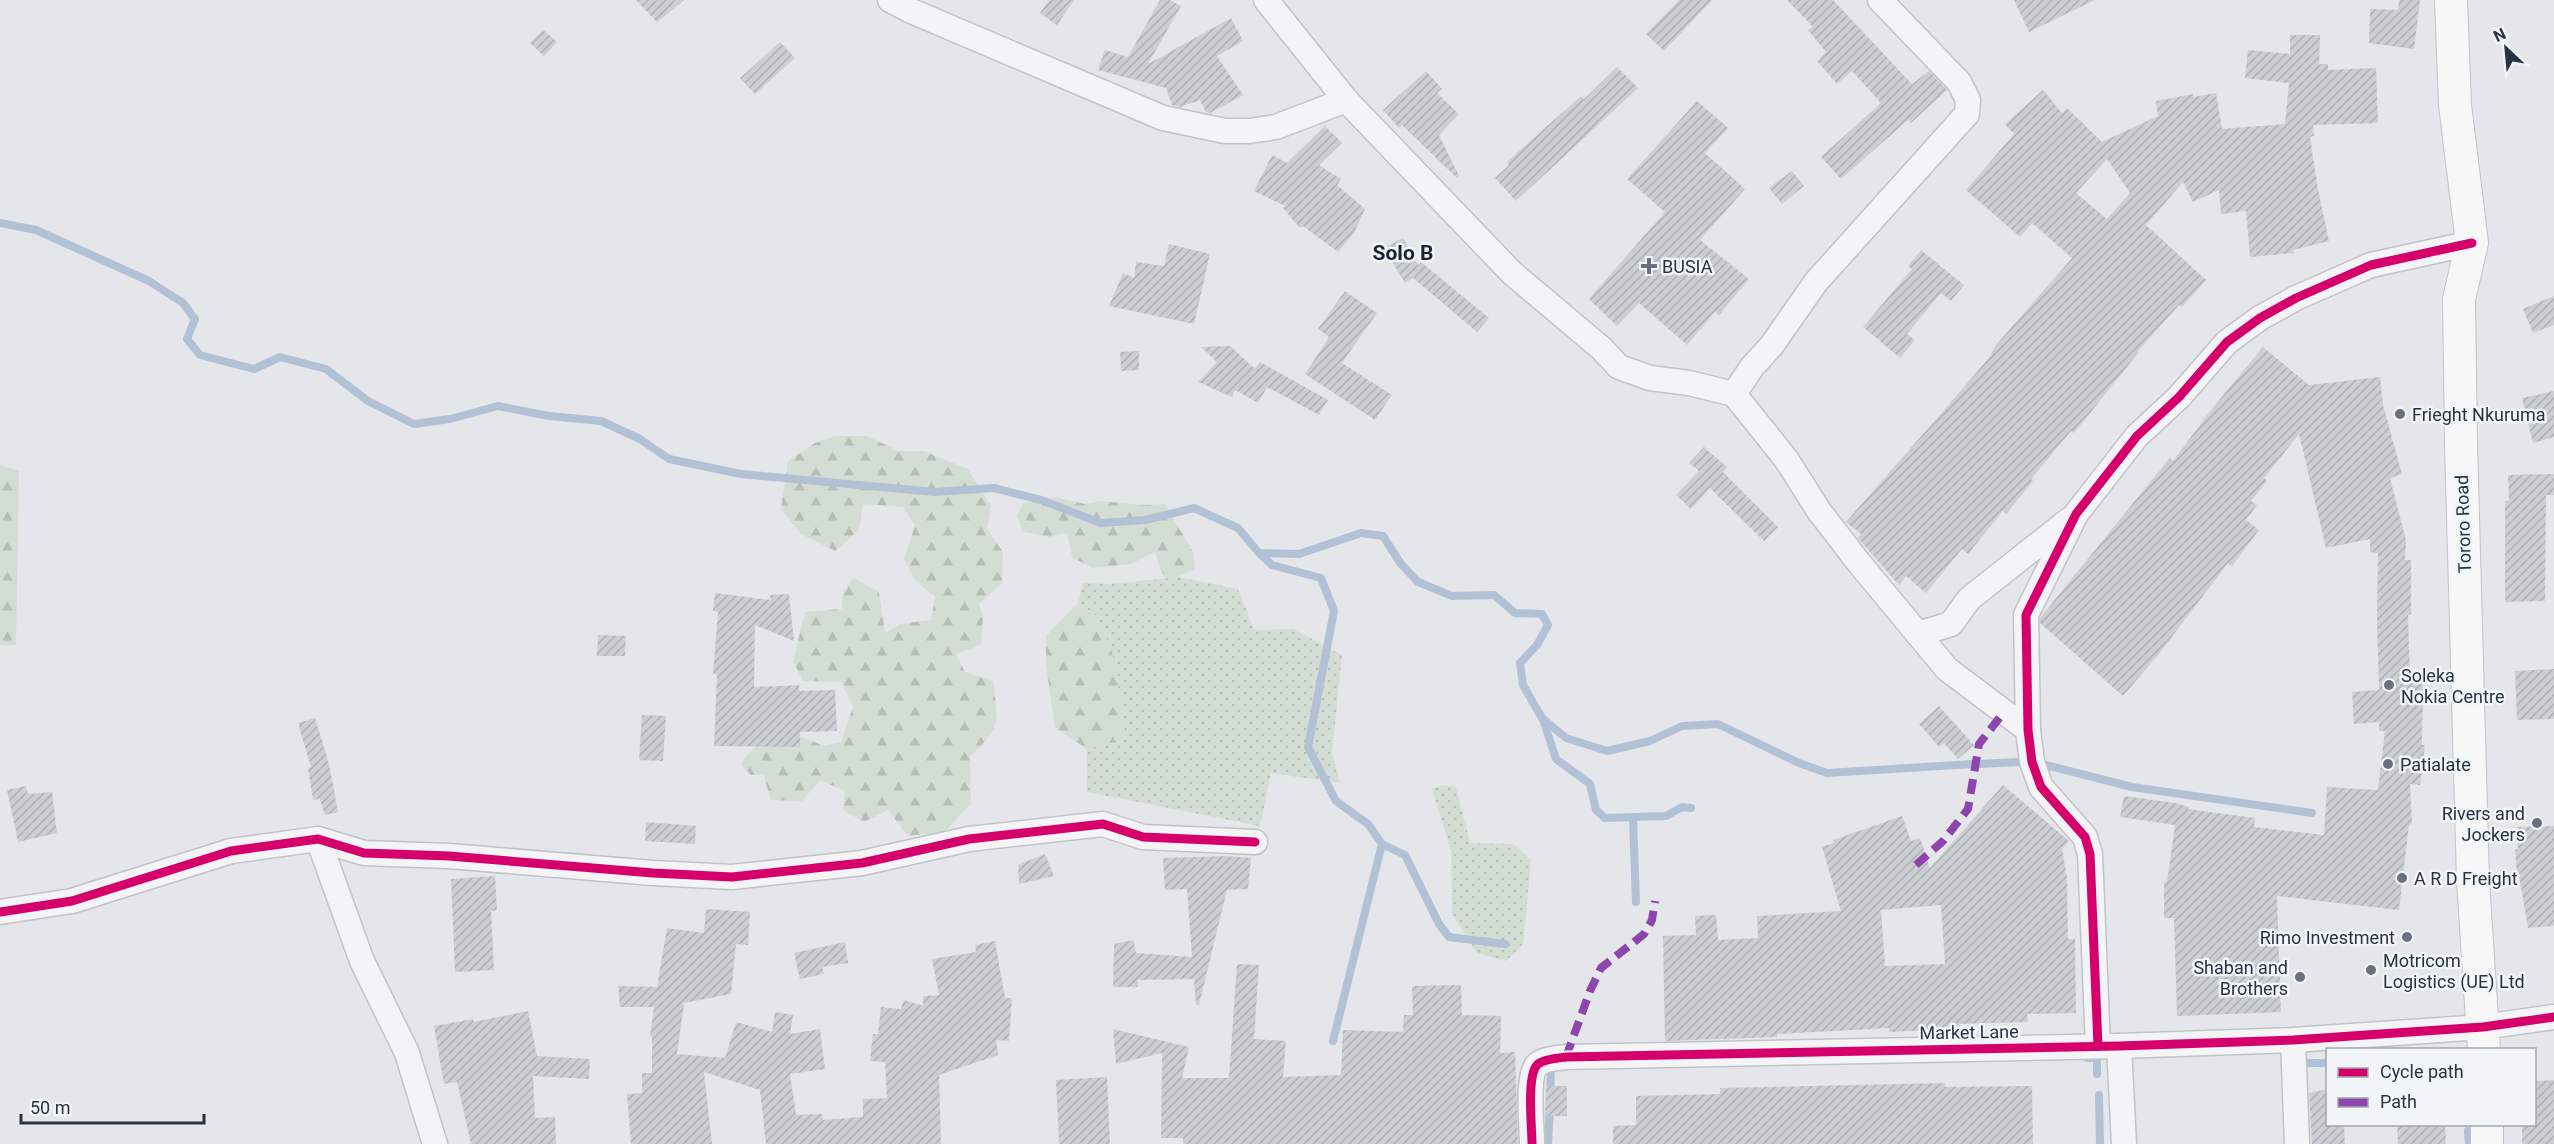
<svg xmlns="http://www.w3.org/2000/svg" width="2554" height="1144" viewBox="0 0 2554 1144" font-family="Roboto,sans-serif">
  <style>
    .grass { fill: url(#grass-dots) }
    .forest { fill: url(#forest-firs) }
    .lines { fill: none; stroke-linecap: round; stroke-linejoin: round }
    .stream { stroke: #b2c1d5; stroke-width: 8 }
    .building { fill: url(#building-hatch); fill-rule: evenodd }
    .minor-casing { stroke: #c1c3c7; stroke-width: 27 }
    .major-casing { stroke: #c0c3c7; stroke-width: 34 }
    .minor { stroke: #f4f4f6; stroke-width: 24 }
    .major { stroke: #f7f7f8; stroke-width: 32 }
    .quiet { stroke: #8e44ad; stroke-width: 8; stroke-dasharray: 15 8; stroke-linecap: butt }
    .cycleway-casing { stroke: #f2f5f8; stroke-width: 13 }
    .cycleway { stroke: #d6006c; stroke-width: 9 }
    .poi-dot { fill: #6a717e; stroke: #f2f5f8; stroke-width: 2 }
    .labels { text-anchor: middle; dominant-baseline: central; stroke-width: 5; stroke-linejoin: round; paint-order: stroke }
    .poi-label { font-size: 18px; fill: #293245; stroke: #f2f5f8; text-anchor: start }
    .street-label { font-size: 18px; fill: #293245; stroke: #f2f5f8 }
    .quarter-label { font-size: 21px; font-weight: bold; fill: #1b2336; stroke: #f2f5f8 }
  </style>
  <defs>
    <pattern id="grass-dots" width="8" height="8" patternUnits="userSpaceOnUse" patternTransform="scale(1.5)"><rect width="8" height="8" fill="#d4ddd4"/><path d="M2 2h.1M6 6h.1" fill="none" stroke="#b6beb7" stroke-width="1.8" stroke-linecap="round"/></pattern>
    <pattern id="forest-firs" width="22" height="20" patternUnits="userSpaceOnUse" patternTransform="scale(1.5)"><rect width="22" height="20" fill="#d4ddd4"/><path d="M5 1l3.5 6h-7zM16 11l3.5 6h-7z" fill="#b6beb7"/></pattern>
    <pattern id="building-hatch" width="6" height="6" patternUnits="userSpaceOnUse" patternTransform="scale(1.5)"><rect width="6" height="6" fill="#cbced2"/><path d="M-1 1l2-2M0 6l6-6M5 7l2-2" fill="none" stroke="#aeb1b6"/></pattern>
  </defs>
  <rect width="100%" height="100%" fill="#e4e6e9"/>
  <g class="grass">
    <polygon points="1178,577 1238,589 1254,630 1293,629 1342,655 1332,753 1340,783 1271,773 1260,826 1087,792 1087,749 1126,739 1096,616 1078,603 1083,583 1111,584"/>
    <polygon points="1443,785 1456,787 1470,843 1513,844 1531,860 1523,944 1506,961 1477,953 1452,914 1451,851 1432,789"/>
  </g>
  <g class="forest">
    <path d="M835,436H867L899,451H924L968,469L991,506L987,529L1003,552L1002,583L979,604L983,617L981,645L956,654L965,672L993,681C998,721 1002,728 970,756L971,804L944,832L908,836L888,810L864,822L843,810L845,791L820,780L802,801L771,800L763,774L751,775L741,765C756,735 795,728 822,746L841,742L853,707L841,682L803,681L793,661L805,612L842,609L843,591L854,578L879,592L885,633L900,624L931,620L935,597L915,580L904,559L915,526L903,507L863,504L859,530L835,551L801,534L781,509L788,461L815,443Z"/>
    <polygon points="0,465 19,471 16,645 0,645"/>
    <polygon points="1055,497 1085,504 1101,501 1145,505 1165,504 1193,552 1195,569 1178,577 1167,579 1161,571 1155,552 1131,564 1092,568 1072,557 1067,533 1050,537 1023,532 1017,516 1023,503"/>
    <polygon points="1078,603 1096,616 1111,647 1127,739 1087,749 1055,728 1046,665 1046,636"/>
  </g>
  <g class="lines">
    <g class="stream">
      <polyline points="0,223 36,230 149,281 183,303 195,319 187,339 200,355 254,369 280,357 326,369 368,401 414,424 450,419 498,406 549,416 601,421 640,439 669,459 741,474 935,492 994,488 1041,500 1101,523 1145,520 1194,508 1238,528 1259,553 1299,554 1361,533 1383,536 1401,564 1418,582 1452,596 1494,595 1515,613 1542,614 1548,625 1537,645 1520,663 1523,685 1542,718 1566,738 1607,751 1650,741 1682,726 1718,724 1799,763 1827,773 1973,764"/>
      <polyline points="1259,553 1272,565 1321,578 1334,611 1308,747 1336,801 1368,824 1382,844 1405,855 1439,924 1449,937 1505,944"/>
      <polyline points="1543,719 1556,759 1590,784 1596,810 1605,818 1666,816 1682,807 1691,808"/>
      <polyline points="1978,764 2019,762"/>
      <polyline points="2046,765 2132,787 2312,813"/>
      <polyline points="1633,818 1636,902"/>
      <polyline points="1333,1041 1382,844"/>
      <polyline points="2087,1058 2097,1058 2097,1074"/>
      <polyline points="2302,1063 2328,1063"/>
      <polyline points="1550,1095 1551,1069"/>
      <polyline points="2099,1095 2100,1144"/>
      <polyline points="2468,1131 2469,1144"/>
      <polyline points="1548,1144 1550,1107"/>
    </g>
  </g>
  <g class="building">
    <polygon points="636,0 684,0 657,22"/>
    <polygon points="1049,0 1074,0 1057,25 1040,13"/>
    <polygon points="1160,0 1170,0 1181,6 1148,64 1231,18 1243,41 1217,56 1243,95 1210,113 1206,112 1200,100 1180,107 1172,105 1166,88 1098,70 1105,50 1128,57"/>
    <polygon points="1679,0 1712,0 1664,51 1646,34"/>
    <polygon points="1787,0 1833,0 1912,84 1929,71 1947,90 1911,123 1908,120 1841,179 1821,157 1881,103 1852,71 1837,84 1817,61 1826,52 1808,30 1813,27"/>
    <polygon points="2014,0 2095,0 2029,32"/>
    <polygon points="2399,0 2420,0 2414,49 2369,43 2370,9 2398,10"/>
    <polygon points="543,30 557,42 544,56 530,43"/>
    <path d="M2290,35H2320L2319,64H2328V70L2376,68L2378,123L2313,125L2314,136L2310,137L2318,190L2329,241L2293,250L2294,253L2250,257L2246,211L2221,214L2219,190L2193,202L2183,182L2146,225L2206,280L2182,307L2179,305L2138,351L2139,352L2074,433L2071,431L2031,479L2033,481L2006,514L2003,511L1968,554L1962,549L1926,593L1906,576L1899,585L1858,538L1861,534L1846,522L1938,417L1988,359L1996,345L2072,258L2032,223L2020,237L1966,190L2014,134L2005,124L2043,90L2062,113L2067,108L2102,142L2158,116L2156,101L2193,94V97L2216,93L2222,129L2285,124L2289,83L2245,78L2248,50L2290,54ZM2107,159L2130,193L2107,219L2076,193Z"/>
    <polygon points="780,42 795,58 755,94 740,78"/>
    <polygon points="1617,67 1638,88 1516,201 1495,178 1509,165 1507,162 1581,96 1584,99"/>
    <polygon points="1426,71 1442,89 1437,93 1459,114 1439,135 1459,176 1457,178 1402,125 1399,128 1383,110"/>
    <polygon points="1697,101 1728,128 1705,153 1745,189 1700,240 1749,279 1719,315 1715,312 1687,345 1639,303 1617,326 1589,299 1665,212 1627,179"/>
    <polygon points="1325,126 1342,143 1319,165 1341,179 1337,185 1365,209 1354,233 1338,252 1303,226 1300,228 1283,208 1285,206 1254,191 1272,155 1287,163"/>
    <polygon points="1792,171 1804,186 1782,204 1769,188"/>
    <polygon points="1403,238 1418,265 1421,262 1489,318 1477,332 1413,278 1405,283 1384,248"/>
    <polygon points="1169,244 1210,254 1194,324 1109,306 1123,273 1134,278 1136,262 1164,266"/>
    <polygon points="1921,250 1964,285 1951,301 1941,293 1907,334 1915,340 1900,358 1863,327 1912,269 1908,266"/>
    <polygon points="1345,291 1377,313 1342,363 1392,395 1375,420 1305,374 1329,337 1318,329"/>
    <polygon points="2554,296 2554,325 2533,333 2523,309"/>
    <polygon points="1230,346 1255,369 1260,362 1328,400 1319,415 1267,387 1258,403 1235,390 1232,397 1198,382 1217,362 1201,347"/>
    <polygon points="2263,347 2309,385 2380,377 2383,405 2402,474 2390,478 2406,540 2405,560 2411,560 2411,614 2408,615 2410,678 2423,678 2422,745 2425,745 2420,785 2410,784 2412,824 2409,825 2399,910 2277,896 2281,1012 2177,1016 2174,918 2164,918 2164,882 2167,882 2175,825 2120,817 2124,796 2175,803 2189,807 2188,809 2255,818 2254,827 2324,835 2327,787 2378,790 2385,731 2379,731 2379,722 2354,724 2352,692 2379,690 2377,624 2378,553 2370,552 2370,539 2326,548 2299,434 2264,478 2267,481 2251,501 2257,505 2246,520 2259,530 2232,566 2228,563 2158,655 2123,696 2040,623 2040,618 2138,497 2170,458 2173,461 2211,410"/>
    <polygon points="1139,351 1139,370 1121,371 1120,352"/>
    <polygon points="2554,391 2554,437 2533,443 2522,398"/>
    <polygon points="1704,447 1727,467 1723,472 1778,527 1764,541 1710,488 1691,509 1676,495 1699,471 1689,463"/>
    <polygon points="2554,474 2554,495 2546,495 2545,601 2505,602 2505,501 2509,501 2508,475"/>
    <polygon points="715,593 771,600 770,595 789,594 794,641 755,625 754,687 799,685 799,691 835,690 837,731 800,732 800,747 714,746 717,674 713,674 718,612 713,611"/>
    <polygon points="598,635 626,636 625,656 597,656"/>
    <polygon points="2554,669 2554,719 2517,720 2515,671"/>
    <polygon points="1939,706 1974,745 1958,759 1944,743 1939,747 1919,724"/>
    <polygon points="642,715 666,716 663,761 639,760"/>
    <polygon points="315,718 329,764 338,812 325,815 320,799 313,800 308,768 311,767 298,723"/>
    <path d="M2003,785L2069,841L2062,849L2067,878L2068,939H2075L2076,1013L2027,1014L2028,1022L1960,1024V1029L1889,1032V1028L1777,1034V1037L1665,1041L1663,936L1696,935L1695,916L1716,915L1718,940L1758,938L1757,916L1841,911L1822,847L1834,843L1833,840L1902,816L1911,841L1920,838L1930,868ZM1941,905L1945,964L1885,966L1881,910Z"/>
    <polygon points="26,786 28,794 52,792 57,833 18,842 7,790"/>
    <polygon points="646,822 696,826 695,844 645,841"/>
    <polygon points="2554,826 2554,926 2528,928 2519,876 2517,876 2515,850 2518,849 2517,827"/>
    <polygon points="1045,854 1054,876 1019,884 1018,865"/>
    <polygon points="1227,856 1251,858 1248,889 1227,890 1199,1005 1196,1005 1194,979 1138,980 1138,987 1113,987 1114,944 1133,940 1136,953 1192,957 1187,889 1165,890 1163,858"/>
    <polygon points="495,876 497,910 491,911 494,970 455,972 451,879"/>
    <polygon points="706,909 750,912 748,945 736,944 731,994 684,1003 677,1054 725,1058 736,1022 772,1032 775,1012 793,1015 790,1034 820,1029 825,1069 790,1074 796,1115 822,1114 823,1120 863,1117 863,1099 887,1098 885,1062 870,1061 873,1034 878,1034 881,1007 901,1009 904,1000 923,1006 923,996 939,995 932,959 976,952 975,945 995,941 1005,998 1012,998 1009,1041 996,1040 998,1055 939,1075 941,1144 766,1144 760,1090 704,1072 712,1144 631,1144 627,1094 642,1093 642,1073 652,1073 652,1037 650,1036 654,1007 620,1007 618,986 657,987 667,928 704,933"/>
    <polygon points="845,942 848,963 822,967 824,974 800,979 794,953"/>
    <polygon points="1237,964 1259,965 1254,1039 1286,1041 1283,1077 1341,1075 1343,1030 1403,1032 1404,1015 1413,1015 1412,986 1461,985 1462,1015 1501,1016 1500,1053 1515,1052 1518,1144 1183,1144 1183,1138 1161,1138 1162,1053 1116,1064 1113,1029 1189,1047 1182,1078 1229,1078"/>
    <polygon points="528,1011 537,1056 590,1059 589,1079 533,1076 535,1118 555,1117 556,1144 471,1144 457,1082 444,1084 434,1026 473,1019 474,1022"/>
    <polygon points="1107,1077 1110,1144 1059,1144 1056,1080"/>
    <polygon points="2554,1080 2554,1144 2522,1144 2522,1125 2535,1125 2535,1081"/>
    <polygon points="1945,1083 1945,1087 2032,1086 2033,1144 1613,1144 1613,1126 1636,1125 1636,1096 1720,1094 1720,1088"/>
    <polygon points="1546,1086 1567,1086 1567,1116 1545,1116"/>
    <polygon points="2328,1089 2328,1125 2344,1125 2345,1144 2312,1144 2309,1093"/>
    <polygon points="2397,1125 2445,1125 2446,1144 2398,1144"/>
  </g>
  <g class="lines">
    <g class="minor-casing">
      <g id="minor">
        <polyline points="890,0 909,10 1163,118 1225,131 1249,131 1276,127 1346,100"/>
        <polyline points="1266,0 1346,100 1369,124 1512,273 1601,348 1619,367 1650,378 1689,383 1734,394"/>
        <polyline points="1880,0 1959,82 1968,100 1967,114 1816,282 1772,345 1752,367 1734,394 1786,459 1819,511 1859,563 1947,669 2028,730"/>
        <polyline points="1918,634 1951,624 1969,599 2069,520"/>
        <polyline points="318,839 362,961 407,1053 435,1144"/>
        <polyline points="0,912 72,901 231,851 318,839 364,853 449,856 653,873 732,877 862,863 969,839 1103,824 1143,837 1255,842"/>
        <polyline points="2293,1040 2297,1144"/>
        <polyline points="2098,1046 2090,854 2085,837 2041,787 2032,762 2028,730 2026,615 2076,514 2137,436 2179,397 2227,342 2260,318 2296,298 2371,265 2472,243"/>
        <polyline points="2119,1046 2124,1144"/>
        <path d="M1532,1144C1532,1127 1526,1074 1538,1064C1544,1059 1558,1058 1566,1057L2119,1046L2293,1040L2483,1027L2554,1017"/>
      </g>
    </g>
    <g class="major-casing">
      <g id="major">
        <polyline points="2451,0 2455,105 2472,243 2459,299 2461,444 2473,881 2484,1050"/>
        <polyline points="2487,1124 2487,1144"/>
      </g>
    </g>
    <use href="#minor" class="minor"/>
    <use href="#major" class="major"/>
    <g class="quiet">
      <polyline points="1916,865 1943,841 1968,809 1979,744 2004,712"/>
      <polyline points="1566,1057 1590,991 1601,968 1644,934 1652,920 1655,901"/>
    </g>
    <g class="cycleway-casing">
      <g id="cycleway">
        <polyline points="0,912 72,901 231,851 318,839 364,853 449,856 653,873 732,877 862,863 969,839 1103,824 1143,837 1255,842"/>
        <polyline points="2098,1046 2090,854 2085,837 2041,787 2032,762 2028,730 2026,615 2076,514 2137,436 2179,397 2227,342 2260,318 2296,298 2371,265 2472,243"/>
        <path d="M1532,1144C1532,1127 1526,1074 1538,1064C1544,1059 1558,1058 1566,1057L2119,1046L2293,1040L2483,1027L2554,1017"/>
      </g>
    </g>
    <use href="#cycleway" class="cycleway"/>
  </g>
  <g class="poi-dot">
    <path d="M1646 257h6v6h6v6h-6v6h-6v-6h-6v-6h6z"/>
    <circle cx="2400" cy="414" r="6"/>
    <circle cx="2389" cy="685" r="6"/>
    <circle cx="2388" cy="764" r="6"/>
    <circle cx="2537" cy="823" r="6"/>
    <circle cx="2402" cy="878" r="6"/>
    <circle cx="2407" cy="937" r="6"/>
    <circle cx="2371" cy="970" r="6"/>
    <circle cx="2300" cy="977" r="6"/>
  </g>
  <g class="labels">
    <g class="poi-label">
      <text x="1662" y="266">BUSIA</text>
      <text x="2412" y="414">Frieght Nkuruma</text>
      <text x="2401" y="675">Soleka<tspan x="2401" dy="21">Nokia Centre</tspan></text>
      <text x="2400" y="764">Patialate</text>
      <text x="2525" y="813" text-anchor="end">Rivers and<tspan x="2525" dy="21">Jockers</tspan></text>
      <text x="2414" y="878">A R D Freight</text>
      <text x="2395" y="937" text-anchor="end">Rimo Investment</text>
      <text x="2383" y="960">Motricom<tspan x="2383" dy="21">Logistics (UE) Ltd</tspan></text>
      <text x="2288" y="967" text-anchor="end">Shaban and<tspan x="2288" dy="21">Brothers</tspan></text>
    </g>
    <g class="street-label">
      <text transform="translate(2463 524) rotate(-92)">Tororo Road</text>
      <text transform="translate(1969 1032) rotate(-1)">Market Lane</text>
    </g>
    <g class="quarter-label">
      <text x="1403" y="253">Solo B</text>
    </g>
  </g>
  <rect x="2326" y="1048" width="210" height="78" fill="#f2f5f8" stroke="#a2a7b0" stroke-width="1.5"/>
  <rect x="2338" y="1068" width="30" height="9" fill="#d6006c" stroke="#a2a7b0" stroke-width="1.5"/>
  <text x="2380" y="1078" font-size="18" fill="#293245">Cycle path</text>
  <rect x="2338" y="1098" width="30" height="9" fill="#8e44ad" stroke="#a2a7b0" stroke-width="1.5"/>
  <text x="2380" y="1108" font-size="18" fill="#293245">Path</text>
  <g transform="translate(2506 48) rotate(334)" stroke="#f2f5f8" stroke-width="4.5" paint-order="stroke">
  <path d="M0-4.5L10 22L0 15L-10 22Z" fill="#293245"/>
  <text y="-9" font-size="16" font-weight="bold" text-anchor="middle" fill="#293245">N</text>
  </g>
  <path d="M21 1114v9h183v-9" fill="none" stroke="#293245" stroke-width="3"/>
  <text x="30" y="1114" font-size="18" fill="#293245" stroke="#f2f5f8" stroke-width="4.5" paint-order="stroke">50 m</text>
</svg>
